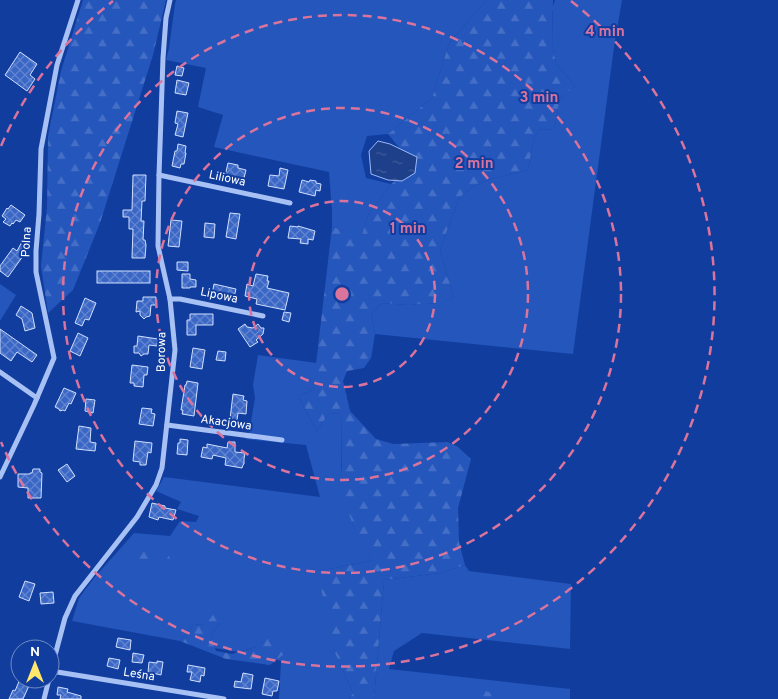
<svg xmlns="http://www.w3.org/2000/svg" width="778" height="699" viewBox="0 0 778 699" font-family="Overpass,sans-serif">
  <style>
    .grass { fill: #2456bc }
    .forest { fill: url(#forest-firs) }
    .water { fill: url(#water-ripples); stroke: #9ab9f8 }
    .building { fill: url(#building-cross-hatch); stroke: #d0dffe }
    .lines { fill: none; stroke-linecap: round; stroke-linejoin: round }
    .minor { stroke: #a8c1f5; stroke-width: 5 }
    .ring { fill: none; stroke: #da749d; stroke-width: 2.5; stroke-dasharray: 9 6 }
    .labels { text-anchor: middle; dominant-baseline: central; stroke-width: 4; stroke-linejoin: round; paint-order: stroke }
    .street-label { font-size: 12px; fill: #fff; stroke: #113d9e }
    .centre { fill: #da749d; stroke: #113d9e; stroke-width: 2.5 }
    .ring-label { font-size: 15px; text-anchor: middle; font-weight: bold; fill: #da749d; stroke: #113d9e; stroke-width: 4; stroke-linejoin: round; paint-order: stroke }
  </style>
  <defs>
    <pattern id="forest-firs" width="22" height="20" patternUnits="userSpaceOnUse" patternTransform="scale(1.25)"><rect width="22" height="20" fill="#2456bc"/><path d="M5 1l3.5 6h-7zM16 11l3.5 6h-7z" fill="#456fc6"/></pattern>
    <pattern id="water-ripples" width="26" height="14" patternUnits="userSpaceOnUse" patternTransform="scale(1.25)"><rect width="26" height="14" fill="#1e3f89"/><path d="M2 4q2-2 4 0t4 0M15 11q2-2 4 0t4 0" fill="none" stroke="#405c9b"/></pattern>
    <pattern id="building-cross-hatch" width="8" height="8" patternUnits="userSpaceOnUse" patternTransform="scale(1.25)"><rect width="8" height="8" fill="#3a67c5"/><path d="M0 0l8 8M0 8l8-8" fill="none" stroke="#6185d1"/></pattern>
  </defs>
  <rect width="100%" height="100%" fill="#113d9e"/>
  <g class="grass">
    <polygon points="176,0 487,0 449,43 432,98 388,134 367,136 361,155 366,178 391,184 368,215 362,236 332,227 332,211 329,172 214,147 223,115 198,107 206,68 166,60 169,48 175,4"/>
    <polygon points="555,0 622,0 614,47 573,354 375,334 371,313 382,303 408,305 439,303 454,298 440,250 459,198 472,187 488,180 528,170 534,138 540,129 554,130 560,99 575,86 556,64 552,43 553,6"/>
    <polygon points="0,284 16,295 0,321"/>
    <polygon points="258,355 317,363 313,390 298,396 317,431 329,413 342,414 341,466 347,506 353,525 371,561 329,569 334,651 353,693 349,699 279,699 281,661 277,660 286,653 256,647 238,652 215,648 211,635 220,623 193,625 180,641 72,621 79,598 94,578 134,533 170,536 180,521 196,522 199,516 177,509 181,502 156,491 164,477 320,497 306,445 245,439 249,433 255,398 253,385"/>
    <polygon points="465,565 469,571 571,584 570,649 422,633 394,651 389,669 570,689 570,699 374,699 384,580 440,573"/>
  </g>
  <g class="forest">
    <polygon points="83,0 166,0 153,55 100,223 73,290 48,313 41,266 47,207 48,136 61,71"/>
    <path d="M487,0H553L552,43L556,64L575,86L560,99L554,130L540,129L534,138L528,170L488,180L472,187L459,198L440,250L454,298L440,303L408,305L382,303L371,313L375,334L371,358L364,368L347,371L343,381L350,411L376,439L393,444L448,442L458,447L471,459L458,508L459,542L465,565L440,573L384,580L374,699H349L353,693L334,651L319,579L329,569L371,561C362,544 352,526 347,508C339,478 342,444 342,414L329,413L317,431L298,396L313,390L332,227L362,235L368,215L391,184L414,166L388,134L432,98L449,43Z"/>
    <path d="M150,550C160,551 169,550 171,562L167,565H159L153,562L146,565L142,576H136L138,567L133,559L143,552Z"/>
    <polygon points="216,611 220,623 211,635 216,651 232,654 256,647 259,637 278,640 286,653 270,665 226,659 180,641 193,625 206,624"/>
    <polygon points="479,689 492,693 493,699 473,699"/>
  </g>
  <polygon class="water" points="378,141 390,144 417,157 415,173 402,181 388,180 371,174 369,151"/>
  <g class="building">
    <polygon points="20,52 37,64 30,75 35,79 27,91 5,75"/>
    <polygon points="177,66 184,68 182,76 175,75"/>
    <polygon points="177,80 189,83 186,95 175,93"/>
    <polygon points="177,111 188,113 183,137 175,135 178,124 175,123"/>
    <polygon points="178,144 186,146 185,153 186,153 184,164 181,164 180,168 172,166 175,151 177,151"/>
    <polygon points="228,163 238,165 238,168 246,170 243,182 225,176"/>
    <polygon points="280,168 288,170 284,189 268,186 270,175 279,176"/>
    <polygon points="133,175 146,175 145,201 142,201 141,221 144,221 143,240 145,240 146,245 145,258 132,258 133,229 129,229 129,217 123,217 123,210 132,210"/>
    <polygon points="302,180 309,182 310,180 316,181 316,183 321,184 320,191 316,190 315,196 299,192"/>
    <polygon points="11,205 25,215 20,222 16,220 13,224 12,223 10,226 3,222 6,219 2,216 7,208 8,209"/>
    <polygon points="230,213 240,214 236,239 226,237"/>
    <polygon points="171,220 182,221 179,247 168,246"/>
    <polygon points="205,223 215,224 214,238 204,237"/>
    <polygon points="290,226 298,227 298,226 315,231 313,240 308,239 308,244 300,243 301,239 288,238"/>
    <polygon points="24,238 30,241 23,255 23,256 8,277 0,271 0,266 13,248 17,251"/>
    <polygon points="177,262 188,262 188,271 177,270"/>
    <rect x="97" y="271" width="53" height="12"/>
    <polygon points="182,274 190,274 190,279 196,280 196,287 190,287 190,288 182,288"/>
    <polygon points="256,274 268,276 267,281 269,281 267,288 289,293 285,310 256,304 257,299 245,296 247,284 253,286"/>
    <polygon points="214,284 236,289 234,297 212,294"/>
    <polygon points="143,297 156,297 156,305 151,305 150,316 146,317 144,319 140,315 140,311 136,312 137,301 143,301"/>
    <polygon points="85,298 96,303 89,320 85,319 82,326 75,323"/>
    <polygon points="21,306 32,313 35,328 25,331 22,319 16,315"/>
    <polygon points="284,312 291,313 289,322 282,320"/>
    <polygon points="190,314 213,314 213,325 196,325 196,335 187,335 187,320 190,320"/>
    <polygon points="245,324 247,327 253,328 258,324 261,328 264,328 263,334 256,340 258,342 250,347 238,329"/>
    <polygon points="0,329 37,355 32,362 17,352 11,361 0,353"/>
    <polygon points="78,333 88,338 80,356 70,351"/>
    <polygon points="138,336 158,339 157,346 149,345 148,354 144,354 141,356 139,353 134,353 134,346 137,346"/>
    <polygon points="193,348 205,350 202,369 190,367"/>
    <polygon points="218,351 226,352 225,361 216,360"/>
    <polygon points="132,365 148,367 147,375 144,375 143,387 134,386 134,383 130,383"/>
    <polygon points="187,381 198,383 194,416 182,414 183,410 181,410 185,385 186,385"/>
    <polygon points="64,388 76,393 71,404 69,403 65,411 63,410 60,411 59,409 55,407"/>
    <polygon points="233,394 244,396 243,400 247,401 246,414 238,413 237,420 230,419"/>
    <polygon points="86,399 95,400 93,413 85,411"/>
    <polygon points="142,408 152,409 151,413 155,414 153,426 139,424"/>
    <polygon points="79,426 91,428 90,442 96,443 95,451 76,449"/>
    <polygon points="180,439 188,440 187,455 177,454 178,443 180,443"/>
    <polygon points="135,441 152,443 151,453 148,452 146,465 140,465 140,462 133,461"/>
    <polygon points="228,442 235,442 235,452 245,453 244,459 244,464 243,465 242,468 225,465 226,458 213,455 212,459 201,457 203,447 207,448 207,444 227,448"/>
    <polygon points="67,464 75,476 67,482 58,470"/>
    <polygon points="33,469 40,469 40,472 42,473 41,498 28,498 28,488 18,487 18,474 30,474 30,473 32,473"/>
    <polygon points="152,503 165,506 165,508 176,510 173,520 159,517 158,520 149,517"/>
    <polygon points="25,581 35,584 29,601 19,597"/>
    <polygon points="53,592 54,603 41,604 40,593"/>
    <polygon points="118,638 131,640 130,650 116,647"/>
    <polygon points="133,653 144,655 142,663 132,662"/>
    <polygon points="109,658 120,660 118,669 107,666"/>
    <polygon points="157,661 163,662 161,675 148,672 149,662 157,663"/>
    <polygon points="188,665 205,668 204,676 201,675 200,682 190,680 192,672 187,672"/>
    <polygon points="243,673 253,675 251,689 234,687 235,681 241,682"/>
    <polygon points="265,678 279,681 277,691 273,691 272,696 262,694"/>
    <polygon points="20,679 32,679 23,699 9,699 13,690 15,691"/>
    <polygon points="58,687 68,689 67,692 81,696 81,699 60,699 61,695 57,695"/>
  </g>
  <g class="lines">
    <g class="minor">
      <polyline points="159,175 290,203"/>
      <polyline points="170,299 180,299 263,316"/>
      <polyline points="0,372 37,398"/>
      <polyline points="167,425 282,440"/>
      <polyline points="0,477 34,405 54,358 36,272 36,251 39,214 41,149 57,65 78,0"/>
      <polyline points="51,671 224,699"/>
      <polyline points="50,674 65,618 75,596 137,517 156,485 162,468 175,350 170,299 158,246 159,175 163,58 166,18 170,0"/>
      <polyline points="44,699 49,679"/>
    </g>
  </g>
  <g class="ring">
    <circle cx="342" cy="294" r="93"/>
    <circle cx="342" cy="294" r="186"/>
    <circle cx="342" cy="294" r="279"/>
    <path d="M1 146A372 372 0 0 1 113 1M571 1A372 372 0 1 1 1 442"/>
  </g>
  <g class="labels">
    <g class="street-label">
      <text transform="translate(227 179) rotate(12)">Liliowa</text>
      <text transform="translate(27 242) rotate(-87)">Polna</text>
      <text transform="translate(219 296) rotate(12)">Lipowa</text>
      <text transform="translate(162 352) rotate(-89)">Borowa</text>
      <text transform="translate(226 423) rotate(8)">Akacjowa</text>
      <text transform="translate(139 675) rotate(9)">Leśna</text>
    </g>
  </g>
  <circle cx="342" cy="294" r="8" class="centre"/>
  <g class="ring-label">
    <text x="605" y="36">4 min</text>
    <text x="539" y="102">3 min</text>
    <text x="474" y="168">2 min</text>
    <text x="408" y="233">1 min</text>
  </g>
  <g transform="translate(35 664)"><circle r="24" fill="#113d9e" stroke="#708bc5"/>
  <path d="M0-4L9 19L0 12L-9 19Z" fill="#ffe76b"/>
  <text y="-8" font-size="14" font-weight="bold" text-anchor="middle" fill="#ffffff">N</text>
  </g>
</svg>
